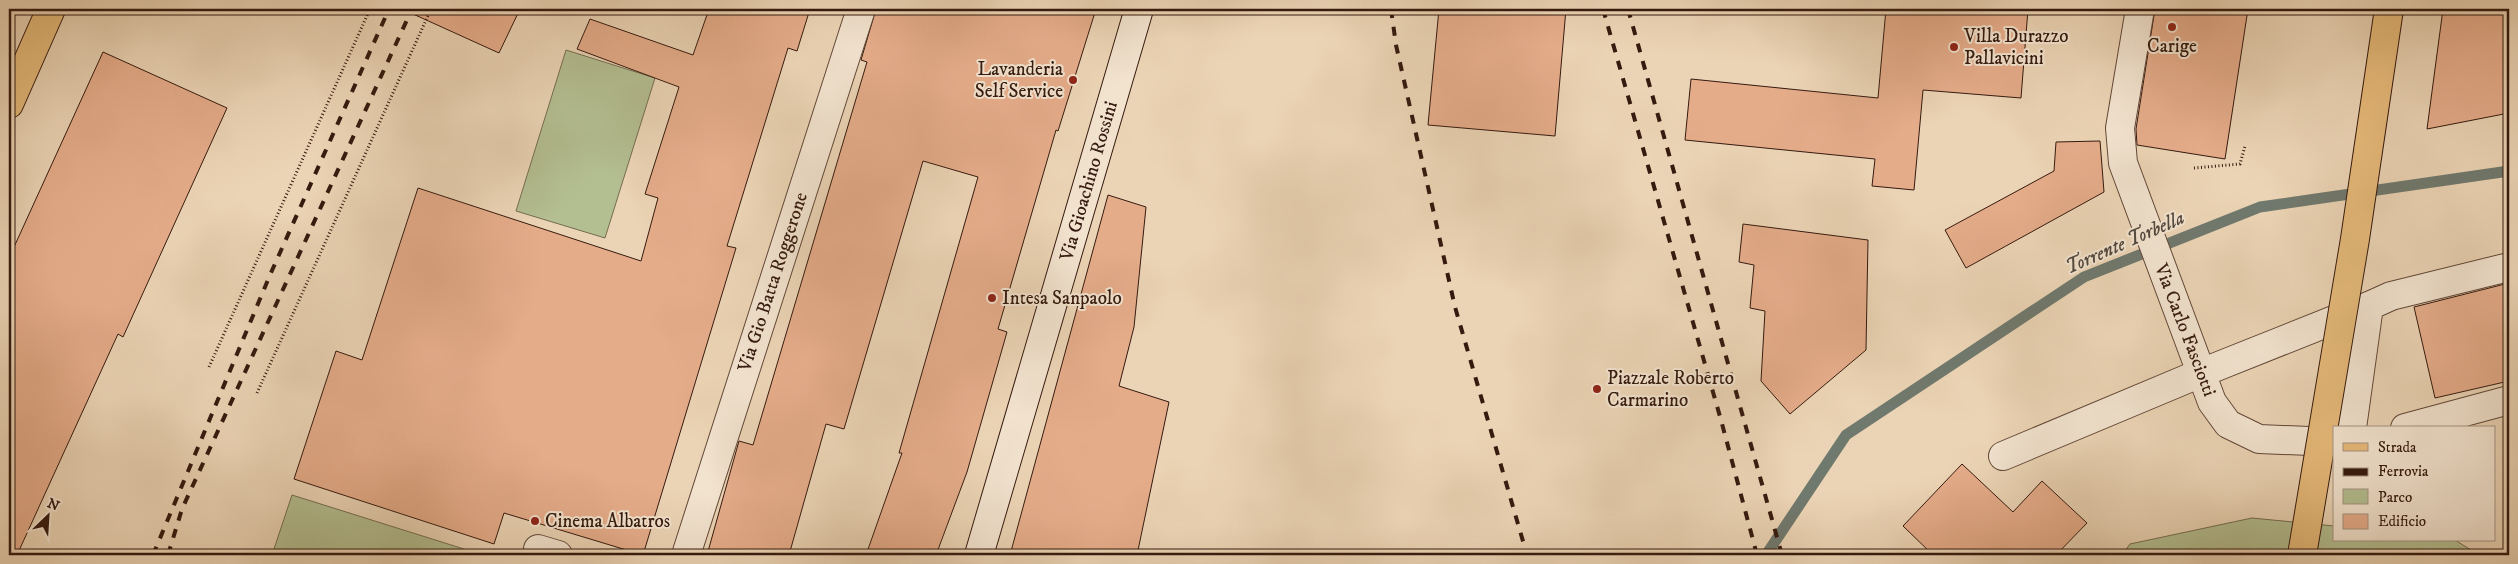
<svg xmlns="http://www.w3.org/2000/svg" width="2518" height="564" viewBox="0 0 2518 564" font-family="'IM FELL DW Pica',serif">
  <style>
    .green { fill: #b3be91; stroke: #746c50 }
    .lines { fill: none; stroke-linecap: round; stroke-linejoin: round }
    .stream { stroke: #70796e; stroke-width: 11 }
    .building { fill: #e5ac8a; stroke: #351a0f }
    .street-casing { stroke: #624838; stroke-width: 30 }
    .secondary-casing { stroke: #351a0f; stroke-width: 30 }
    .primary-casing { stroke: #351a0f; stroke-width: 30 }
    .path { stroke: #351a0f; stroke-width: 3; stroke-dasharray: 1 2.5; stroke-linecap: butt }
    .street { stroke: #f2e3cf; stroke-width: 28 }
    .secondary { stroke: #f2e3cf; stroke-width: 28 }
    .primary { stroke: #e6ba7a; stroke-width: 28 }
    .rail { stroke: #351a0f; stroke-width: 4; stroke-dasharray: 9 9; stroke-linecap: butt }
    .highway-bridge-casing { stroke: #351a0f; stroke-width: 30; stroke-linecap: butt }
    .highway-bridge { stroke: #e6ba7a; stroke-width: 28 }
    .poi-dot { fill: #8f2418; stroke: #f2e3cf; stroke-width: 2 }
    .labels { text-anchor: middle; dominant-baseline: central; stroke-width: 4; stroke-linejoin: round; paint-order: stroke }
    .poi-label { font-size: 19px; fill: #351a0f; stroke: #f2e3cf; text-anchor: start }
    .street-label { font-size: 19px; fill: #351a0f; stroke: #f2e3cf }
    .water-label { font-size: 20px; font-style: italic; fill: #53493f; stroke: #f2e3cf }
  </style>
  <rect width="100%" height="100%" fill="#ebd4b5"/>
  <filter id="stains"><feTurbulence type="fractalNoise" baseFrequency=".004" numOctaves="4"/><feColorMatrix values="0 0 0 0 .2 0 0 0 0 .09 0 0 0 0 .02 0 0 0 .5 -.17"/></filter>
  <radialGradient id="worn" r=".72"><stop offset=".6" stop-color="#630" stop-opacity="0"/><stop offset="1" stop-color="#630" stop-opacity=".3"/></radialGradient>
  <g class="green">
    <polygon points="566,50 655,78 605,238 516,211"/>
    <polygon points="292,495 483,555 272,555"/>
    <polygon points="2252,518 2334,526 2334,540 2455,540 2479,555 2122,555 2130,544"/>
  </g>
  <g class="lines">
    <polyline class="stream" points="1766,555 1846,435 2084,277 2260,207 2509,171"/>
  </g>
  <g class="building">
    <polygon points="402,9 520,9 499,53"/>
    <polygon points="709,9 810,9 797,51 788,48 727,246 736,248 643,555 504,513 494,544 294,479 336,351 362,360 418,188 641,261 658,198 645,194 679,87 577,49 590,19 693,55"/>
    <polygon points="876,9 1096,9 1058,131 1056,130 998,329 1007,332 967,472 936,555 866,555 902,453 899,453 978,177 923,161 844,429 826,424 789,555 707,555 739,441 753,445 867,62 861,60"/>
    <polygon points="1439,9 1566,9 1555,136 1428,125"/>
    <polygon points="1886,9 2028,9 2021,98 1923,90 1914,190 1872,186 1875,159 1685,140 1691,79 1878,98"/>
    <polygon points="2155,9 2248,9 2225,159 2137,145 2136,129"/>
    <polygon points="2443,9 2509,9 2509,113 2427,129"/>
    <polygon points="103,52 227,108 123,337 118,334 17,555 9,555 9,258"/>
    <polygon points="2100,141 2104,192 1966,268 1945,230 2054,171 2056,142"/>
    <polygon points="1108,195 1146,207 1134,327 1119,386 1169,402 1137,555 1010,555"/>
    <polygon points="1743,224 1868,240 1866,350 1790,414 1761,381 1765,311 1750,308 1754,265 1739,262"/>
    <polygon points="2509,283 2509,381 2435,398 2414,307"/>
    <polygon points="1962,464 2013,512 2042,481 2087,523 2056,555 1933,555 1903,526"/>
  </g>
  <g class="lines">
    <g class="street-casing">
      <g id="street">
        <polyline points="2140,9 2120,128 2123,163 2212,402 2228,424 2259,439 2334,442"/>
        <polyline points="2352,428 2369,306 2391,296 2509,267"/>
        <polyline points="2405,428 2509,400"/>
        <polyline points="2003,456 2201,373 2369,306"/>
        <polyline points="538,549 558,555"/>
        <polyline points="686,555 861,9"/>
      </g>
    </g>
    <g class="secondary-casing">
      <polyline id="secondary" points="979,555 1139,9"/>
    </g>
    <g class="primary-casing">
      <polyline id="primary" points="9,104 51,9"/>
    </g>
    <g class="path">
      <polyline points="2194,168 2240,164 2245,146"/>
      <polyline points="209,367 370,9"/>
      <polyline points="257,393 431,9"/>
    </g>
    <use href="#street" class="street"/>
    <use href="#secondary" class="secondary"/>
    <use href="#primary" class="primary"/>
    <g class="rail">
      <polyline points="1391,9 1396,45 1455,307 1527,555"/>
      <polyline points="1603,9 1721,420 1757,555"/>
      <polyline points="1628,9 1782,555"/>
      <polyline points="153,555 270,275 389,9"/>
      <polyline points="168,555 182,509 412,9"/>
    </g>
    <g class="highway-bridge-casing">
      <polyline id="highway-bridge" points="2302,555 2355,239 2389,9"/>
    </g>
    <use href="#highway-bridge" class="highway-bridge"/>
  </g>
  <g class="poi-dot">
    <circle cx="2172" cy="27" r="5"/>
    <circle cx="1954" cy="47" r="5"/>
    <circle cx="1073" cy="80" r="5"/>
    <circle cx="992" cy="298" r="5"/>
    <circle cx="1597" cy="389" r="5"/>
    <circle cx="535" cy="521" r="5"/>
  </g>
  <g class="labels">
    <g class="poi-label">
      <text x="1964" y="36">Villa Durazzo<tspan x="1964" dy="22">Pallavicini</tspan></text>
      <text x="2172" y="46" text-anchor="middle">Carige</text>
      <text x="1063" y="69" text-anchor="end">Lavanderia<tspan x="1063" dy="22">Self Service</tspan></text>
      <text x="1002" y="298">Intesa Sanpaolo</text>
      <text x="1607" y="378">Piazzale Roberto<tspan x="1607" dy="22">Carmarino</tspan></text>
      <text x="545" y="521">Cinema Albatros</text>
    </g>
    <g class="street-label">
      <text transform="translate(1089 181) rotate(-74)">Via Gioachino Rossini</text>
      <text transform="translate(773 282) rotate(-72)">Via Gio Batta Roggerone</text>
      <text transform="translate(2185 330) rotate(69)">Via Carlo Fasciotti</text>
    </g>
    <g class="water-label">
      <text transform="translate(2125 243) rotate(-24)">Torrente Torbella</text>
    </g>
  </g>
  <rect width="2518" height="564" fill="none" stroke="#ebd4b5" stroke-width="30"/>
  <rect x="10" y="10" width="2498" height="544" fill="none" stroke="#351a0f" stroke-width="2.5"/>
  <rect x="15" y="15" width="2488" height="534" fill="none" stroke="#351a0f"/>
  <rect x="2333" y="426" width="162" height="115" fill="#f2e3cf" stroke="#a69382"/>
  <rect x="2343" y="443" width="25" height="8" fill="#e6ba7a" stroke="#a69382"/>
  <text x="2378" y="452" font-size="15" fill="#351a0f">Strada</text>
  <rect x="2343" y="468" width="25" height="8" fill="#351a0f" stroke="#a69382"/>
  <text x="2378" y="476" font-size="15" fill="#351a0f">Ferrovia</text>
  <rect x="2343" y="489" width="25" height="15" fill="#b3be91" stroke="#a69382"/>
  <text x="2378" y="502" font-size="15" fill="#351a0f">Parco</text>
  <rect x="2343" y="514" width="25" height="15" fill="#e5ac8a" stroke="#a69382"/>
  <text x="2378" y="526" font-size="15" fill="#351a0f">Edificio</text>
  <g transform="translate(48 516) rotate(25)" stroke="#f2e3cf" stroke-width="4" paint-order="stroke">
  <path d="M0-4L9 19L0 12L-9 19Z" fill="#351a0f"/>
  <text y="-8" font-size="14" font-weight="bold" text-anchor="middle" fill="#351a0f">N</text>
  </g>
  <rect width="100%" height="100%" filter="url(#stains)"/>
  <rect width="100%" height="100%" fill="url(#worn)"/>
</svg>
